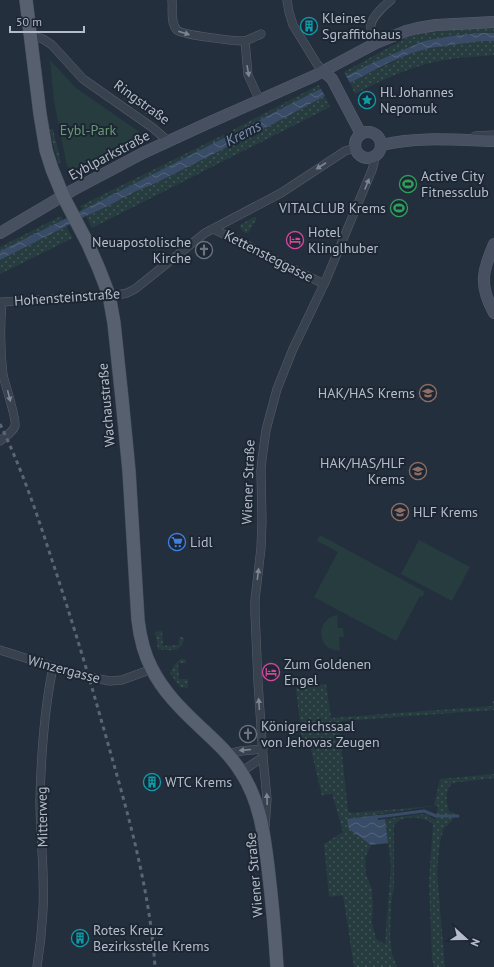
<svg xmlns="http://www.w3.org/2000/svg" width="494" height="967" font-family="'PT Sans',sans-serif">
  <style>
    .grass { fill: url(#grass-dots); fill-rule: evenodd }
    .green { fill: #263c3f }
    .water { fill: url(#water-waves) }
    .pier { fill: #242f3e }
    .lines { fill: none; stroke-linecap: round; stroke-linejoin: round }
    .stream { stroke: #394c67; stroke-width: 3 }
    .street-casing { stroke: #565f6c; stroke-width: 9 }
    .secondary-casing { stroke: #565f6c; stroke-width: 12 }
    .primary-casing { stroke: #414a57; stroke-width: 14 }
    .street { stroke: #38414e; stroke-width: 8 }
    .secondary { stroke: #465061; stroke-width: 11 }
    .primary { stroke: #56606e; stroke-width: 13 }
    .rail { stroke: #5a6575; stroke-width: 3; stroke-dasharray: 4 4; stroke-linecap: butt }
    .oneway { fill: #7c8592 }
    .labels { text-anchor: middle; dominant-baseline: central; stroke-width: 4; stroke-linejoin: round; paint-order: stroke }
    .poi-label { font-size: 14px; fill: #b4bcc9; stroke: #1d2633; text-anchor: start }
    .street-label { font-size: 14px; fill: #b4bcc9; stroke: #1d2633 }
    .park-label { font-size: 14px; fill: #6b9a76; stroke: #1d2633 }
    .water-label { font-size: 15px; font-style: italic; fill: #7c92b1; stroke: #1d2633 }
  </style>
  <defs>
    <pattern id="grass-dots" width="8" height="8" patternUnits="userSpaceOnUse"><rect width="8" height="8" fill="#263c3f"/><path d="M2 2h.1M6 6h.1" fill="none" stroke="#435659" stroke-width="1.8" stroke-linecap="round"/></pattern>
    <pattern id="water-waves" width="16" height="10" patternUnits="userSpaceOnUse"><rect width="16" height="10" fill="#394c67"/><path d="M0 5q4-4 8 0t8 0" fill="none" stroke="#53647b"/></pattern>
  </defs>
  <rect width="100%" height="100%" fill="#242f3e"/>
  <g class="grass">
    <path d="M 481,28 L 494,28 L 494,33 L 479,33 L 377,61 L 346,76 L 344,72 L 408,37 L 419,34 L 437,31 Z"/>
    <path d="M 482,41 L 494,41 L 494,55 C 476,57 457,57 439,61 C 409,67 382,80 355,94 L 350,83 L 369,73 L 412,53 L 430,48 Z"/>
    <path d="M 319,85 L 321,89 L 83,210 L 80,206 L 223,135 Z"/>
    <path d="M 124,95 L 155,115 L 155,118 L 146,114 L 124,99 L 123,97 Z"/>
    <path d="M 325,96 L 330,107 L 92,228 L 86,216 L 108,206 L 132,193 L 156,183 L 269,126 Z"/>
    <path d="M 53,129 L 61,163 L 59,164 L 53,144 L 50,130 Z"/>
    <path d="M 61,216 L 63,220 L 0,251 L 0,247 Z"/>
    <path d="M 254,217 L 256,217 L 256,220 L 248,233 L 245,233 L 241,229 L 240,225 Z"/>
    <path d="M 66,226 L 73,238 L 0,274 L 0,260 Z"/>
    <path d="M 162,631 L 163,646 L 179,645 L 179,637 L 182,637 L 184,639 C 182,652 168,651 158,649 L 155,632 Z"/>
    <path d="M 181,659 L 184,659 L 186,660 L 186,663 L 178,663 L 179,679 L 188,679 L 188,688 L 180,687 L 170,673 C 173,667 175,663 181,659 Z"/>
    <path d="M 326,684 L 331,718 L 493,706 L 492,701 L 494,701 L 494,710 L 342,721 L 339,725 L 348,811 L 351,813 L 434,806 L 440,779 L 494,774 L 494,778 L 452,783 C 445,791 446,802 449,811 L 455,814 L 452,821 L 444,828 L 441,837 L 439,850 L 437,873 L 445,967 L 434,967 L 432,959 L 429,881 L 433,824 C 426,817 406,815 398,821 C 396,822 395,824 394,826 L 394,887 L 391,902 L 390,938 L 392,954 L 397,967 L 354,967 L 343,895 L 329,897 L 324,844 L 343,832 L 332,793 L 322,796 L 309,741 L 302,741 L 296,688 ZM 434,806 L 438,806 L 435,820 L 428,815 L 421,814 L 385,819 L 390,856 L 391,867 L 385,944 L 376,939 L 372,922 L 373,907 L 372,889 L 366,875 L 365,858 L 371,845 L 348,819 Z"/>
  </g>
  <g class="green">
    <path d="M 50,60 L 76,88 L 138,131 L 140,135 L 73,170 L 67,166 L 54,102 Z"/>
    <path d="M 320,535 L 425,592 L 422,597 L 420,596 L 396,641 L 314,597 L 338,552 L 317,541 Z"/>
    <path d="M 419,540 L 470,567 L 452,601 L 401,574 Z"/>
    <path d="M 337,615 L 338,628 L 343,628 L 344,637 L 339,637 L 340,651 C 338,650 336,651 334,650 C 321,647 317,630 326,621 C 329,617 333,616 337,615 Z"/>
  </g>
  <g class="water">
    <path d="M 479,33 L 494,33 L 494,41 L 482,41 L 430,48 L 412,53 L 386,64 L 325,96 L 269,126 L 156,183 L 132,193 L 108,206 L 86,216 L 0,260 L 0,251 L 63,220 L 346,76 L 377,61 L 424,41 L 452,36 Z"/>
    <path d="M 377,815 L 378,820 L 385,819 L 388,843 L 371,845 L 349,829 L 347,819 Z"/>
  </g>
  <path class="pier" d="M 345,74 L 351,85 L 326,98 L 320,87 Z"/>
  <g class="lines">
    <path class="stream" d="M 377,817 L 424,811 L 436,816 L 458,816"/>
    <g class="street-casing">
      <g id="street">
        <path d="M 172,0 C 173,9 170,23 177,30 C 182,35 234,41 244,41 C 249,40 256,36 261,34"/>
        <path d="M 287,0 L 289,12 L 293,25 L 317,64 L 323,71"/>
        <path d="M 30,35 L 43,39 L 52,45 L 83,79 L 153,128 L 168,141"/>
        <path d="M 245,41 L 248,75 L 259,99"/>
        <path d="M 376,43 C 374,38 372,33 371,28 C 369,19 385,5 391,0"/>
        <path d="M 475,136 L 494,135"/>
        <path d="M 213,229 L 249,246 L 258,252 L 324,284"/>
        <path d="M 0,441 C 5,437 13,432 15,426 C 17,420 5,384 3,375 C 0,351 0,326 2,302 L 117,295 L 127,293 L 135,289 L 205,233 L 281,193 L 345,151 L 355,148"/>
        <path d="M 0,650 L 73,673 L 99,679 L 110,681 L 122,680 L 152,669"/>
        <path d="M 228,754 L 241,751 L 263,749"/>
        <path d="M 241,772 L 263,757"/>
        <path d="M 265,827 L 267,799 L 263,757 L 258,682 L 255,613 L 255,600 L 261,548 L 262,521 L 261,470 L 262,459 L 266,430 L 277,389 L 293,349 L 326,280 L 372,170 L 374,163 L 374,157"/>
        <path d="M 37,967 C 40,948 42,929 43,910 C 45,873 40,837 40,800 C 41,756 44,711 53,667"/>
      </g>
    </g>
    <g class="secondary-casing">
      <g id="secondary">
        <path d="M 323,71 L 332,79 L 361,134"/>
        <circle cx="368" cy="145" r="13"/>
        <path d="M 382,145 C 418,136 457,140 494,141"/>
        <path d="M 0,233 L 73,190 L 143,153 L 208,123 L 314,76 L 376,43 L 406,31 L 418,28 L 436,25 L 494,22"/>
        <path d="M 494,244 C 482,272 479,285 494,313"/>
      </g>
    </g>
    <g class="primary-casing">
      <path id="primary" d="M 26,0 L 40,114 L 46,150 L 52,169 L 63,196 L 88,244 L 99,269 L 109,295 L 114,323 L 122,399 L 129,471 L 138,620 C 140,637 144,654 152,669 C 163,691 181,709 198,725 C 214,740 230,754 241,772 C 260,801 264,834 268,867 C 272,900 275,934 277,967"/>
    </g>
    <use href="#street" class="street"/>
    <use href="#secondary" class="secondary"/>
    <use href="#primary" class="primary"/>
    <path class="rail" d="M 0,424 C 20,465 35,508 49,551 C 66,602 82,653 97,705 C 121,791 149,877 155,967"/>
  </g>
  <defs><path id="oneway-solid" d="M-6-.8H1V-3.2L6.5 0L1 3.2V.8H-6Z"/></defs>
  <g class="oneway">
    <use href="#oneway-solid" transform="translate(184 33) rotate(17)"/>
    <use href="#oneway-solid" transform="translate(248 71) rotate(80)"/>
    <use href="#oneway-solid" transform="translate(321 166) rotate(147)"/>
    <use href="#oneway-solid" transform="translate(367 184) rotate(-68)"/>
    <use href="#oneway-solid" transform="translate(9 396) rotate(76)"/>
    <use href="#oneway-solid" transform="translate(258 574) rotate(-83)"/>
    <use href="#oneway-solid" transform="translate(259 704) rotate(-94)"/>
    <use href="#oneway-solid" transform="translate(245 750) rotate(175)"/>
    <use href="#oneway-solid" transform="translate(267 799) rotate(-92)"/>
  </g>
  <defs>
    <g id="building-ring" transform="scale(0.9)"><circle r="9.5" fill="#1d2633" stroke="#0f9aa8" stroke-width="1.5"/><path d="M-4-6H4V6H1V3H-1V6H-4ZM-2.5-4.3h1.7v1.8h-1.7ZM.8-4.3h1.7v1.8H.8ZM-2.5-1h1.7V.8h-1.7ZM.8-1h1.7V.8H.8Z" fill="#0f9aa8"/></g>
    <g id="sight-ring" transform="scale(0.9)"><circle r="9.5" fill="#1d2633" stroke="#0f9aa8" stroke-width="1.5"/><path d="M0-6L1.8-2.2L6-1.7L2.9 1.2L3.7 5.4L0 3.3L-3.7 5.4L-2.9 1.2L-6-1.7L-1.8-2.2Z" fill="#0f9aa8"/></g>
    <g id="stadium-ring" transform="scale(0.9)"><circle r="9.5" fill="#1d2633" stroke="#2e9e5b" stroke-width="1.5"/><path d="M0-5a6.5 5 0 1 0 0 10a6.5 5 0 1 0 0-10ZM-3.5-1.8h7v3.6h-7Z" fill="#2e9e5b"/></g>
    <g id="hotel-ring" transform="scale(0.9)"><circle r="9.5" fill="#1d2633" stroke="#d1479c" stroke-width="1.5"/><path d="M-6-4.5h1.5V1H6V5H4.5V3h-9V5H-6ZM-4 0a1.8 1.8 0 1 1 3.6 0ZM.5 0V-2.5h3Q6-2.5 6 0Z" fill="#d1479c"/></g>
    <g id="church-ring" transform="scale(0.9)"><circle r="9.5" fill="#1d2633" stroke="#6b7280" stroke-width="1.5"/><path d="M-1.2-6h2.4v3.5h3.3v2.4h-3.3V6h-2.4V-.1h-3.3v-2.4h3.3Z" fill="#6b7280"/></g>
    <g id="school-ring" transform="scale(0.9)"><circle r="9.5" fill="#1d2633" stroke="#8d6e63" stroke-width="1.5"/><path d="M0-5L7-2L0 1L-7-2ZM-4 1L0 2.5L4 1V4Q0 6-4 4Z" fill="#8d6e63"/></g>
    <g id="supermarket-ring" transform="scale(0.9)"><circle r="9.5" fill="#1d2633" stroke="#3f7fe0" stroke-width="1.5"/><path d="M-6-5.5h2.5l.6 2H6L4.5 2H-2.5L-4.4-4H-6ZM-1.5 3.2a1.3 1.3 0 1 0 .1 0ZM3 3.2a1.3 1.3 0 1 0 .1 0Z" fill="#3f7fe0"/></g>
  </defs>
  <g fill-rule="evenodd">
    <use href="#building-ring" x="309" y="26"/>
    <use href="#sight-ring" x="367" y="100"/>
    <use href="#stadium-ring" x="408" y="184"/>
    <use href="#stadium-ring" x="399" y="208"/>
    <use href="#hotel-ring" x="295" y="240"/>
    <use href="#church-ring" x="204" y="250"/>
    <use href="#school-ring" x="428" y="393"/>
    <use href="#school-ring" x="418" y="471"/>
    <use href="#school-ring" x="400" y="512"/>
    <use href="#supermarket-ring" x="177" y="542"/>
    <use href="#hotel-ring" x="271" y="672"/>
    <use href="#church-ring" x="248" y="734"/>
    <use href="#building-ring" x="152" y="782"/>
    <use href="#building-ring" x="80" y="938"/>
  </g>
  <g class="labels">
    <g class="poi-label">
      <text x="322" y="18">Kleines<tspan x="322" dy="16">Sgraffitohaus</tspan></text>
      <text x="380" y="92">Hl. Johannes<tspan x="380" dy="16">Nepomuk</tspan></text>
      <text x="421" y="176">Active City<tspan x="421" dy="16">Fitnessclub</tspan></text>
      <text x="386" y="208" text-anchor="end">VITALCLUB Krems</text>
      <text x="308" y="232">Hotel<tspan x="308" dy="16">Klinglhuber</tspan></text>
      <text x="191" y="242" text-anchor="end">Neuapostolische<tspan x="191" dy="16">Kirche</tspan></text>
      <text x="415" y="393" text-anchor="end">HAK/HAS Krems</text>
      <text x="405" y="463" text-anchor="end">HAK/HAS/HLF<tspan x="405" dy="16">Krems</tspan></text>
      <text x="413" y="512">HLF Krems</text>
      <text x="190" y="542">Lidl</text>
      <text x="284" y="664">Zum Goldenen<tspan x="284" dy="16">Engel</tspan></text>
      <text x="261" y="726">Königreichssaal<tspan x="261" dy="16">von Jehovas Zeugen</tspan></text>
      <text x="165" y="782">WTC Krems</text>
      <text x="93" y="930">Rotes Kreuz<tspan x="93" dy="16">Bezirksstelle Krems</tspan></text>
    </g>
    <g class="street-label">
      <text transform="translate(142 102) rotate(36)">Ringstraße</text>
      <text transform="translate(109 155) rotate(-28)">Eyblparkstraße</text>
      <text transform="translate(269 256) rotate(27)">Kettensteggasse</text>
      <text transform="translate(67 297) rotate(-4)">Hohensteinstraße</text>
      <text transform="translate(106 405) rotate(-95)">Wachaustraße</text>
      <text transform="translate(248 482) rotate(-88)">Wiener Straße</text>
      <text transform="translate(64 669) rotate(15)">Winzergasse</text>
      <text transform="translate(42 817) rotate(-91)">Mitterweg</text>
      <text transform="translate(254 875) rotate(-95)">Wiener Straße</text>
    </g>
    <g class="park-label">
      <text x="88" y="130">Eybl-Park</text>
    </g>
    <g class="water-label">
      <text transform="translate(243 133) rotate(-27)">Krems</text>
    </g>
  </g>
  <g transform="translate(466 939) rotate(111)" stroke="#1d2633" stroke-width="3" paint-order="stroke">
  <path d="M0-3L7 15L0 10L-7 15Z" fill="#b4bcc9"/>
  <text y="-6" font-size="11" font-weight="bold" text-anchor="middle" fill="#b4bcc9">N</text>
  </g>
  <path d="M10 26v6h74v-6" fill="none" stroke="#b4bcc9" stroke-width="2"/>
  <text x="16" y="26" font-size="12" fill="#b4bcc9" stroke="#1d2633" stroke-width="3" paint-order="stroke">50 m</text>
</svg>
